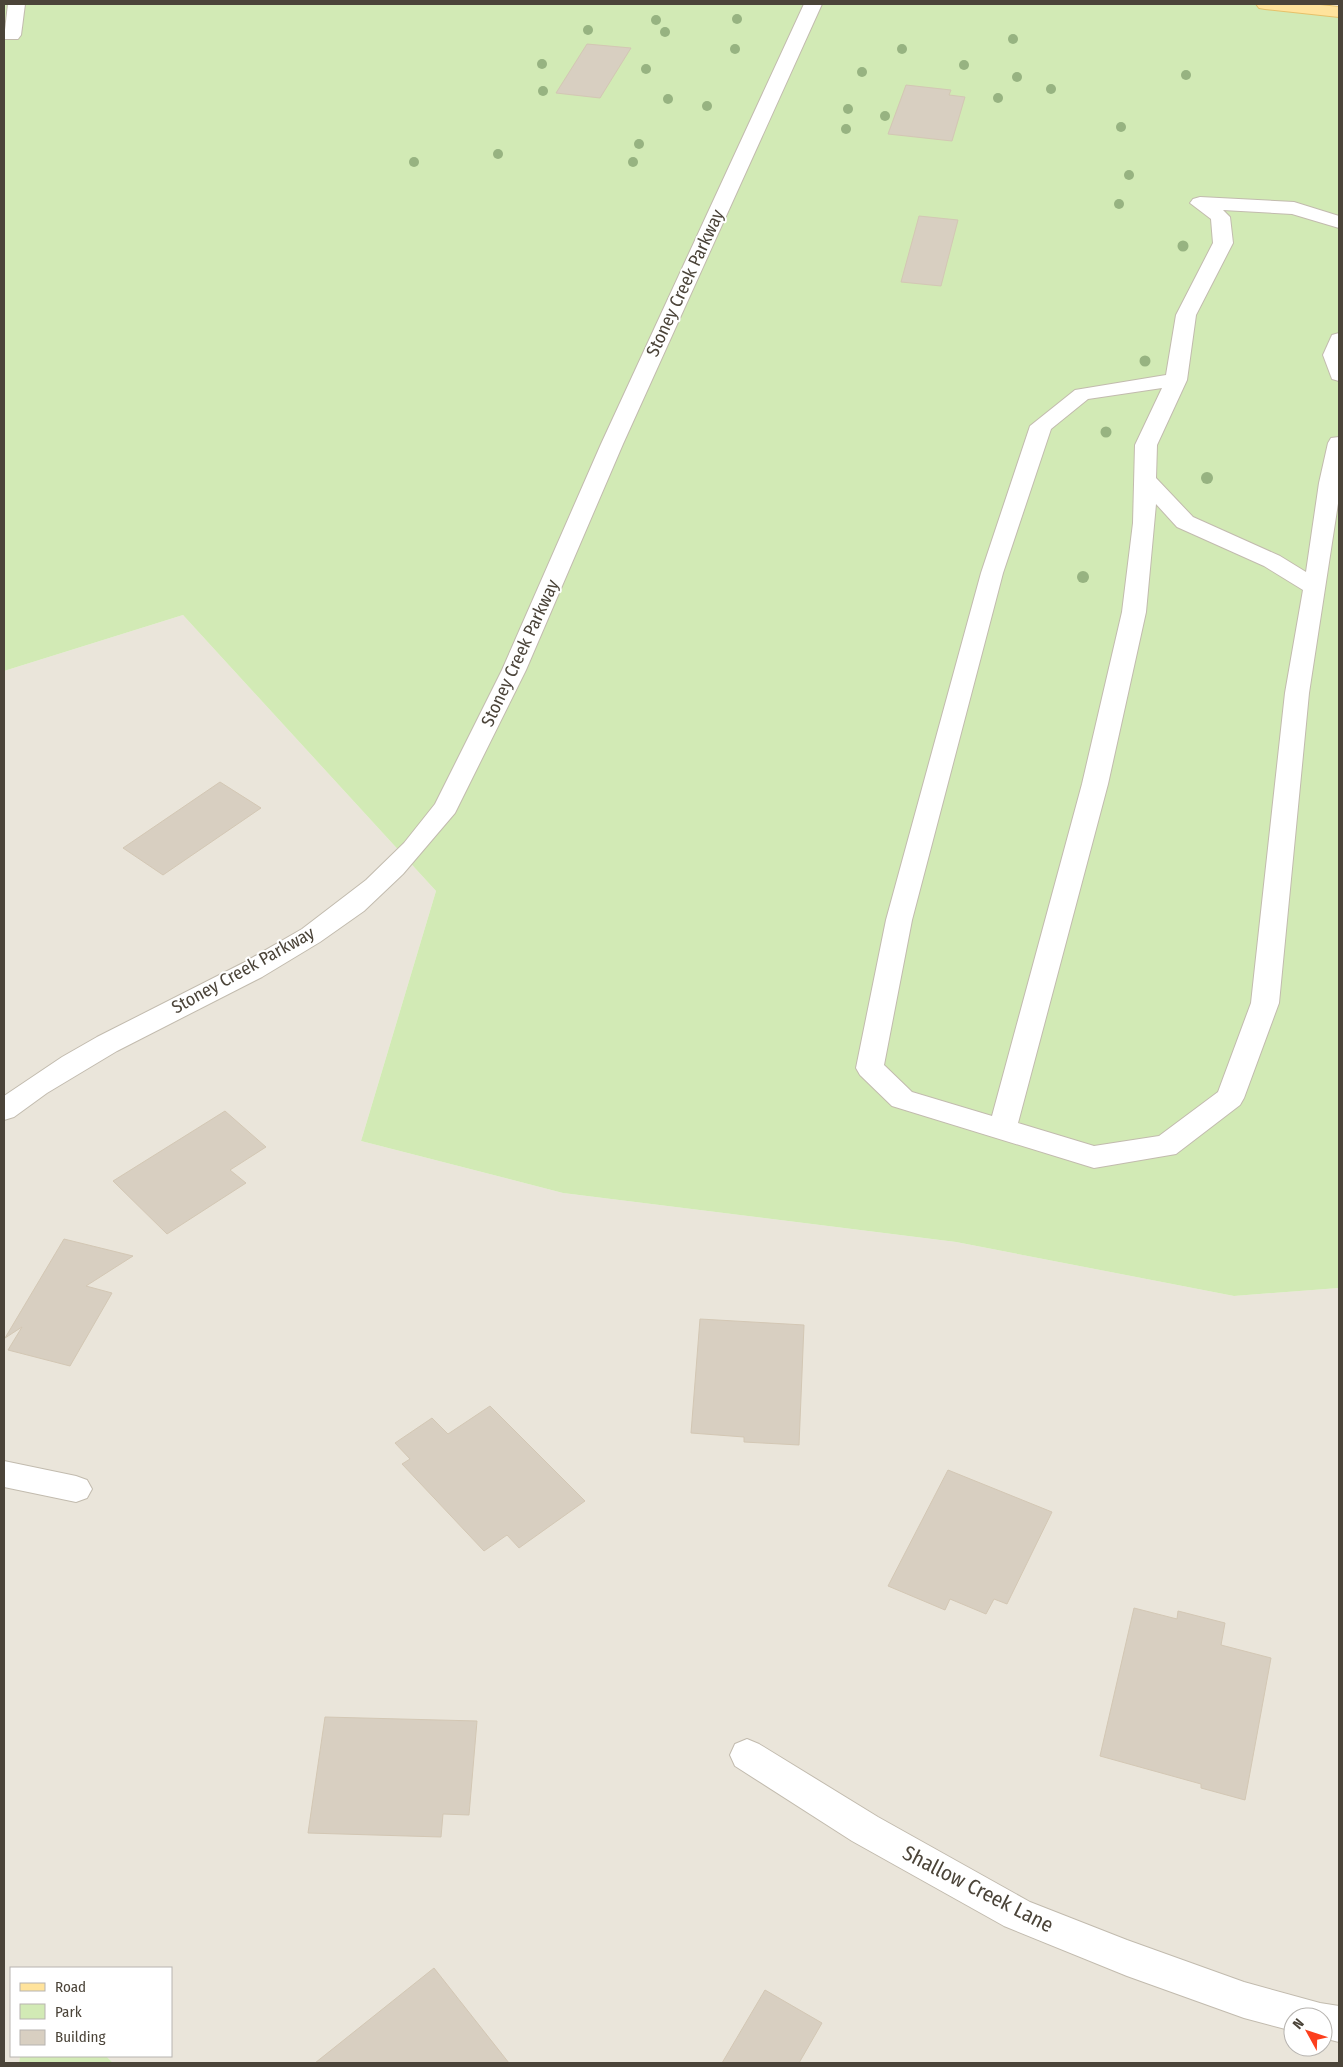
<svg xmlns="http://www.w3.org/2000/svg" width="1343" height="2067" font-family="'Fira Sans Condensed',sans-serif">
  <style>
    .residential { fill: #eae5da; fill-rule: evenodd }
    .green { fill: #d2eab5 }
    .building { fill: #d8cfc1; stroke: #d3c7b4 }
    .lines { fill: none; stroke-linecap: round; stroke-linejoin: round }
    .minor-casing { stroke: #c2bbae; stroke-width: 2 }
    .major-casing { stroke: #e6c16a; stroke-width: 2 }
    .minor { fill: #fff; fill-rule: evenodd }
    .major { fill: #ffe39c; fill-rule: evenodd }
    .tree { fill: #97b381 }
    .labels { text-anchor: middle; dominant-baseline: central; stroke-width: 4; stroke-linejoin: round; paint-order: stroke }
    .street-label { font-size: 18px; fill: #4b4439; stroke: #fff }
    .near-street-label { font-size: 21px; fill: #4b4439; stroke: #fff }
  </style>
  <rect width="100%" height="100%" fill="#f6f3ec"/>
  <path class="residential" d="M 183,615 L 436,891 L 361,1141 L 563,1193 L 956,1242 L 1234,1296 L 1339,1288 L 1339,2063 L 113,2063 L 106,2056 L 171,2056 L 171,1968 L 11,1968 L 11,2056 L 20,2056 L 19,2063 L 4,2063 L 4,671 ZM 1293,2017 L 1323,2017 L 1323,2047 L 1293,2047 Z"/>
  <g class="green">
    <path d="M 4,4 L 1268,4 L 1339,11 L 1339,1288 L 1234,1296 L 956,1242 L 563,1193 L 361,1141 L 436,891 L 183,615 L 4,671 Z"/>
    <path d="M 20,2056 L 106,2056 L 113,2063 L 19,2063 Z"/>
  </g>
  <g class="building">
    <path d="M 587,44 L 631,48 L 600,98 L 556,93 Z"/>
    <path d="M 906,85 L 951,90 L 949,95 L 965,97 L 952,141 L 888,134 Z"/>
    <path d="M 919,216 L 958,220 L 941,286 L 901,282 Z"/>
    <path d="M 220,782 L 261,808 L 163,875 L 123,848 Z"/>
    <path d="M 225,1111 L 266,1147 L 230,1170 L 246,1183 L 167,1234 L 113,1181 Z"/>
    <path d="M 64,1239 L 133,1256 L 86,1286 L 112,1293 L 70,1366 L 8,1350 L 22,1327 L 5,1338 Z"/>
    <path d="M 700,1319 L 804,1325 L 799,1445 L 744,1442 L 744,1437 L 691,1433 Z"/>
    <path d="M 490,1406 L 585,1501 L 519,1548 L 507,1535 L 484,1551 L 402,1464 L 410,1459 L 395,1443 L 432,1418 L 448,1434 Z"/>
    <path d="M 948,1470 L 1052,1512 L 1007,1604 L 994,1599 L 986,1614 L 950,1599 L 945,1610 L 888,1586 Z"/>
    <path d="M 1134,1608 L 1177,1619 L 1178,1611 L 1225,1623 L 1221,1645 L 1271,1658 L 1245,1800 L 1201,1788 L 1201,1784 L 1100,1756 Z"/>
    <path d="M 325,1717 L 477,1721 L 469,1815 L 443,1814 L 441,1837 L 308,1833 Z"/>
    <path d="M 434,1968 L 509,2063 L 315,2063 Z"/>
    <path d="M 765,1990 L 822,2023 L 799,2063 L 722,2063 Z"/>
  </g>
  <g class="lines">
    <g class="minor-casing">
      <g id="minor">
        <path d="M 8,4 L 25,4 L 21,35 L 18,39 L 4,39 Z"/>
        <path d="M 804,4 L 822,4 L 623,444 L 526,670 L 455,813 L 403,874 L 364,911 L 320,942 L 262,977 L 117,1051 L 47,1093 L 14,1117 L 4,1120 L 4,1096 L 62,1057 L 97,1037 L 243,963 L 302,929 L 366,880 L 404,843 L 435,804 L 502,670 L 601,444 Z"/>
        <path d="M 1200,197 L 1294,202 L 1339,216 L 1339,228 L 1292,214 L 1223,210 L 1230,217 L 1233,243 L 1196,315 L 1187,380 L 1157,445 L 1156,478 L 1193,517 L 1280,556 L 1306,572 L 1319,483 L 1328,443 L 1331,438 L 1339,437 L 1339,497 L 1309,693 L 1279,1003 L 1244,1098 L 1240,1105 L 1176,1154 L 1094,1168 L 892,1106 L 860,1075 L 856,1068 L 886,920 L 981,573 L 1030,426 L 1075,390 L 1166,375 L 1176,315 L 1213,243 L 1211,219 L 1190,203 L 1193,199 ZM 1162,388 L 1135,445 L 1133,523 L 1122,612 L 1082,784 L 992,1116 L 912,1092 L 884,1065 L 912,920 L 1003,573 L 1051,429 L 1088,399 ZM 1156,504 L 1177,527 L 1264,566 L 1303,590 L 1285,693 L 1251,1003 L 1218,1092 L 1159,1136 L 1094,1146 L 1018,1123 L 1108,784 L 1146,612 Z"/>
        <path d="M 1339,333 L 1339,381 L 1332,379 L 1323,355 L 1332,335 Z"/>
        <path d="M 4,1461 L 76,1476 L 87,1480 L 92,1489 L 87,1498 L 76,1502 L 4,1487 Z"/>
        <path d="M 747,1739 L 759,1744 L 878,1817 L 1030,1902 L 1127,1940 L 1244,1982 L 1320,2003 L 1339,2006 L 1339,2042 L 1323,2038 L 1323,2017 L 1293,2017 L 1293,2031 L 1244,2018 L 1127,1976 L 1004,1926 L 852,1841 L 735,1766 L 730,1755 L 735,1744 Z"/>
      </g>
    </g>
    <g class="major-casing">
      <path id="major" d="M 1256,4 L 1311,4 L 1339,7 L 1339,17 L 1265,9 L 1259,8 Z"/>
    </g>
    <use href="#minor" class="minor"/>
    <use href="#major" class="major"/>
  </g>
  <g class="tree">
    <circle cx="737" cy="19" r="5"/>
    <circle cx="656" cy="20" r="5"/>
    <circle cx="588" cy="30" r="5"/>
    <circle cx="665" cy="32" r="5"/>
    <circle cx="1013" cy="39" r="5"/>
    <circle cx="735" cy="49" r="5"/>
    <circle cx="902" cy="49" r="5"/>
    <circle cx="542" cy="64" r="5"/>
    <circle cx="964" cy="65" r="5"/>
    <circle cx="646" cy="69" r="5"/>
    <circle cx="862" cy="72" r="5"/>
    <circle cx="1186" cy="75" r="5"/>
    <circle cx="1017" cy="77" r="5"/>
    <circle cx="1051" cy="89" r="5"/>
    <circle cx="543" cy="91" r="5"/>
    <circle cx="998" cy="98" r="5"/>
    <circle cx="668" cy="99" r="5"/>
    <circle cx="707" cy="106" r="5"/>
    <circle cx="848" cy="109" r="5"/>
    <circle cx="885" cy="116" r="5"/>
    <circle cx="1121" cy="127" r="5"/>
    <circle cx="846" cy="129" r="5"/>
    <circle cx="639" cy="144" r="5"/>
    <circle cx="498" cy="154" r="5"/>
    <circle cx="414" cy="162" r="5"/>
    <circle cx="633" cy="162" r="5"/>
    <circle cx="1129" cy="175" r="5"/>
    <circle cx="1119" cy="204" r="5"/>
    <circle cx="1183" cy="246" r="5.5"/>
    <circle cx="1145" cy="361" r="5.5"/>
    <circle cx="1106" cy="432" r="5.5"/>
    <circle cx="1207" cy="478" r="6"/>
    <circle cx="1083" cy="577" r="6"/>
  </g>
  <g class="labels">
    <g class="street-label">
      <text transform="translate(685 283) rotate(-65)">Stoney Creek Parkway</text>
      <text transform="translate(520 653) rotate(-65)">Stoney Creek Parkway</text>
      <text transform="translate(243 970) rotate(-29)">Stoney Creek Parkway</text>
    </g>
    <g class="near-street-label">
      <text transform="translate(978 1889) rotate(27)">Shallow Creek Lane</text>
    </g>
  </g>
  <rect width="1343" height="2067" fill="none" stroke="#4b4439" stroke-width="10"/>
  <rect x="10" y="1967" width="162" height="90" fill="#ffffff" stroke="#b7b4b0"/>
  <rect x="20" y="1983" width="25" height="8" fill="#ffe39c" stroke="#b7b4b0"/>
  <text x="55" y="1992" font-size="15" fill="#4b4439">Road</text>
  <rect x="20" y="2004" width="25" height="15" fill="#d2eab5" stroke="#b7b4b0"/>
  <text x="55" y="2017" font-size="15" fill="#4b4439">Park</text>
  <rect x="20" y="2030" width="25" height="15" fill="#d8cfc1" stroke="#b7b4b0"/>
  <text x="55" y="2042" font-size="15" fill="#4b4439">Building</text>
  <g transform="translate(1308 2032) rotate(310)"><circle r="24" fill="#ffffff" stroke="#b7b4b0"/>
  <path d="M0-4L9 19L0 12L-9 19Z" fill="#fc3f1d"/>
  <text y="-8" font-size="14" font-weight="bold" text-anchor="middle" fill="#4b4439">N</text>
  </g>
</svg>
